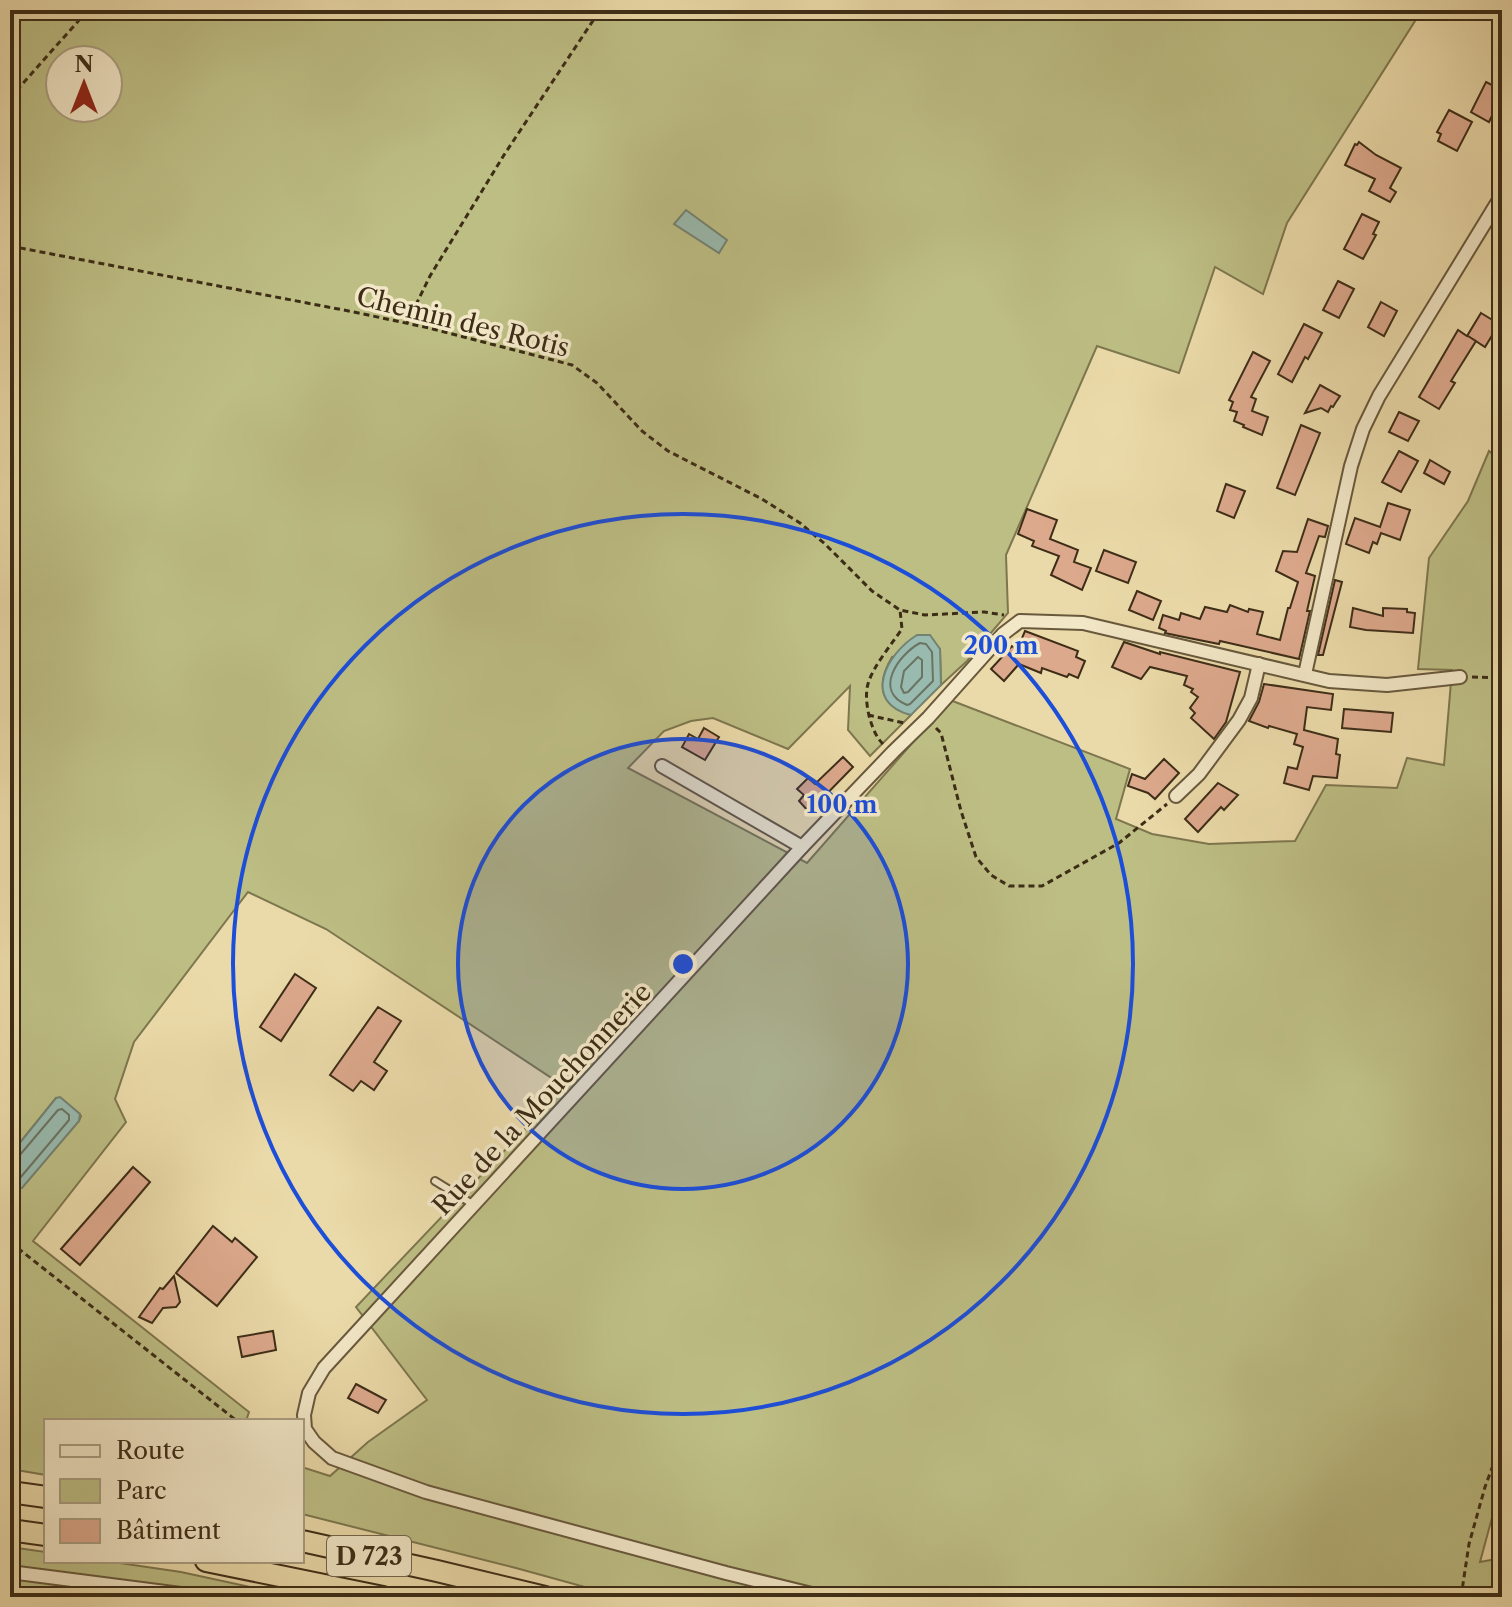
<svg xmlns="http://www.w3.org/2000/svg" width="1512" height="1607" font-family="'Libre Caslon Text',serif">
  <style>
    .green { fill: #bdbe84; stroke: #7d764e; stroke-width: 2; fill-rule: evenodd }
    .water { fill: #99baae; stroke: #748272; stroke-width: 2 }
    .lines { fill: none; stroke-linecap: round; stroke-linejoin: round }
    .shore { stroke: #6b7462; stroke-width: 2 }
    .building { fill: #dda98d; stroke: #3d2d17; stroke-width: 2 }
    .service-casing { stroke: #68583c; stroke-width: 10 }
    .minor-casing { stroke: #68583c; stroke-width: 16 }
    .trunk-casing { stroke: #3d2d17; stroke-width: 24 }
    .path { stroke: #3d2d17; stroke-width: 3; stroke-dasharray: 6 4; stroke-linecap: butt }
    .service { stroke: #f2e7c7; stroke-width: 6 }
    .minor { stroke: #f2e7c7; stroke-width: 12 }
    .trunk { stroke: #ebdaa9; stroke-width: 20 }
    .ring { fill: none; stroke: #1d4ed8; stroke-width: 4 }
    .labels { text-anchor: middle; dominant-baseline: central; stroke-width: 7; stroke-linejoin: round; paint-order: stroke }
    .shield { fill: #f2e7c7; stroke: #73654c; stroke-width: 2 }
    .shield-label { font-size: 24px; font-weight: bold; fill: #3d2d17 }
    .street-label { font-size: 26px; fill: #3d2d17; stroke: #f2e7c7 }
    .centre { fill: #1d4ed8; stroke: #f2e7c7; stroke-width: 4 }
    .ring-label { font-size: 24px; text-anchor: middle; font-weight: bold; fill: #1d4ed8; stroke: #f2e7c7; stroke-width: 7; stroke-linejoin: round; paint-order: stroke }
  </style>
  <rect width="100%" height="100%" fill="#ebdaa9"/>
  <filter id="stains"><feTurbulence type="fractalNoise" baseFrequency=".0025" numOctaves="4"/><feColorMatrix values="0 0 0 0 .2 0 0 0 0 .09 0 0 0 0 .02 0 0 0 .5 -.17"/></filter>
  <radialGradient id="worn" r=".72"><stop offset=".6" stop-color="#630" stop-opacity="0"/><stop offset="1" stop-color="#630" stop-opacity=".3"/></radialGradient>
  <g class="green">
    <path d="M 10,10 L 1422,10 L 1287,223 L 1263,294 L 1215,267 L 1179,373 L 1097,346 L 1006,555 L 1008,613 L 967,661 L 941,685 L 940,649 L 892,657 C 876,684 879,706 911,715 L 870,756 L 848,730 L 850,686 L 788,749 L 713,718 L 691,721 L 664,731 L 628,768 L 807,863 L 950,700 L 1130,769 L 1116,819 L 1152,834 L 1209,844 L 1295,841 L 1326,785 L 1397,788 L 1407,758 L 1444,765 L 1452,670 L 1418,669 L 1429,558 L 1468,501 L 1489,451 L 1502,462 L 1502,1481 L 1480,1562 L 1502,1558 L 1502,1597 L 621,1597 L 516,1568 L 302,1514 L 302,1467 L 330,1476 L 368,1442 L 427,1400 L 356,1307 L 565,1087 L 326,929 L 248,892 L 134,1042 L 115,1099 L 126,1122 L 33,1241 L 249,1412 L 246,1421 L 46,1421 L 46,1475 L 10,1469 L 10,1184 L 15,1188 L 79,1121 L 81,1116 L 56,1098 L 10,1155 ZM 60,60 L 108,60 L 108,108 L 60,108 Z"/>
    <path d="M 10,1547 L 46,1552 L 46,1561 L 106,1561 L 181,1572 L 296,1597 L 10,1597 Z"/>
  </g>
  <g class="water">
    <path d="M 686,210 L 727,240 L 719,253 L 674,224 Z"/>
    <path d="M 917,635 L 930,635 L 940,649 L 941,685 L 911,715 C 861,702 886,654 917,635 Z"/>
    <path d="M 60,1097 L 80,1114 L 79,1121 L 22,1188 L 15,1188 L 10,1184 L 10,1155 L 56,1098 Z"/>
  </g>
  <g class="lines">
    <g class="shore">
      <path d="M 920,643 L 926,644 L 932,652 L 933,681 L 910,704 L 907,705 C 873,691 898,655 920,643 Z"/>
      <path d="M 918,657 L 922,660 L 922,677 L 908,692 L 904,693 L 901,687 L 904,671 Z"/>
      <path d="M 10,1159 L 19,1156 L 58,1110 L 62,1109 L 69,1115 L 69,1120 L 20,1178 L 10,1179"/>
    </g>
  </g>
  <g class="building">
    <path d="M 1486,82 L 1502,90 L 1502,95 L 1489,122 L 1471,112 Z"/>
    <path d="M 1449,110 L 1472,122 L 1457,151 L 1438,141 L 1441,134 L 1437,132 Z"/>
    <path d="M 1359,142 L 1376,155 L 1401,168 L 1390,188 L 1396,192 L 1390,202 L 1369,191 L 1375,179 L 1345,165 L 1355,144 L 1357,145 Z"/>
    <path d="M 1362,214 L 1379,222 L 1373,234 L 1376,235 L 1363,259 L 1344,249 Z"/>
    <path d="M 1338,281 L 1354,289 L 1339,318 L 1323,310 Z"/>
    <path d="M 1381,302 L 1397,311 L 1384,336 L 1368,327 Z"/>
    <path d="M 1481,313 L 1499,324 L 1485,347 L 1468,336 L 1476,341 L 1451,381 L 1455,383 L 1439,409 L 1419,397 L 1458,330 L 1467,336 Z"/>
    <path d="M 1304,324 L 1322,333 L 1308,359 L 1305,357 L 1292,382 L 1278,374 Z"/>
    <path d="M 1253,352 L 1270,361 L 1251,397 L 1256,399 L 1252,411 L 1268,417 L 1262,435 L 1243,427 L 1244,425 L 1234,421 L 1237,412 L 1230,410 L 1233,402 L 1229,400 Z"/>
    <path d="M 1320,385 L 1340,396 L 1336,402 L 1333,407 L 1331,406 L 1328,412 L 1321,408 L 1305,413 Z"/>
    <path d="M 1399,412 L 1419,421 L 1408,441 L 1389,432 Z"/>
    <path d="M 1301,425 L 1320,433 L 1295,495 L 1277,488 Z"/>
    <path d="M 1399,451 L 1418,461 L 1401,492 L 1382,482 Z"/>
    <path d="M 1430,460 L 1450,472 L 1444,484 L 1424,473 Z"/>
    <path d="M 1226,484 L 1245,491 L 1234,518 L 1217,511 Z"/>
    <path d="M 1388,503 L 1410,510 L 1400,540 L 1381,533 L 1377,544 L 1373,542 L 1369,553 L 1346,544 L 1355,518 L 1380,527 Z"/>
    <path d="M 1027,509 L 1057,520 L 1050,539 L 1078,550 L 1074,562 L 1091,568 L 1082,590 L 1051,575 L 1059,556 L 1032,546 L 1034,541 L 1018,534 Z"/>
    <path d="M 1308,519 L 1328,526 L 1325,537 L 1319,536 L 1306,573 L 1315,576 L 1307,611 L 1310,611 L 1299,659 L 1220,641 L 1219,644 L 1179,636 L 1165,633 L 1166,631 L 1159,628 L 1163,615 L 1179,620 L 1181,613 L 1200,619 L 1205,607 L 1227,612 L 1230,605 L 1248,612 L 1249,609 L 1263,612 L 1257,634 L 1280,640 L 1288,608 L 1290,608 L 1298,582 L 1276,571 L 1283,551 L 1297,552 Z"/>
    <path d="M 1104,550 L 1136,562 L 1128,583 L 1096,571 Z"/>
    <path d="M 1335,580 L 1342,582 L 1323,655 L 1318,655 Z"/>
    <path d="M 1137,591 L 1161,601 L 1153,620 L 1129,610 Z"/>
    <path d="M 1353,608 L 1383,616 L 1383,608 L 1407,609 L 1407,612 L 1415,613 L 1413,633 L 1366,630 L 1350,627 Z"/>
    <path d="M 1025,631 L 1078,651 L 1076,657 L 1085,661 L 1078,678 L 1069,674 L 1067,677 L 1042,668 L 1041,673 L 1019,664 L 1004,681 L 991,669 L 1012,646 L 1017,650 Z"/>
    <path d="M 1124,642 L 1160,654 L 1160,652 L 1240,672 L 1226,722 L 1214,739 L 1191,718 L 1195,713 L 1190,708 L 1198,697 L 1191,692 L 1193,689 L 1184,685 L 1187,676 L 1150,667 L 1141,679 L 1112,667 Z"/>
    <path d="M 1264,684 L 1333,694 L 1331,710 L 1307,707 L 1304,730 L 1338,739 L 1336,754 L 1340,755 L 1337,778 L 1313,776 L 1309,790 L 1284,783 L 1288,767 L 1297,769 L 1303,747 L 1294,744 L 1297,734 L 1269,726 L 1268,728 L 1249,721 L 1259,702 Z"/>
    <path d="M 1344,709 L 1393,713 L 1391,732 L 1342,728 Z"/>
    <path d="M 704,728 L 719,737 L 705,760 L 682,747 L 689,734 L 698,739 Z"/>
    <path d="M 843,757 L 853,767 L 809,812 L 799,801 L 804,795 L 797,789 L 808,778 L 815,784 Z"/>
    <path d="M 1164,759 L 1179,773 L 1155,799 L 1148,793 L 1128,786 L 1132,774 L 1145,779 Z"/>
    <path d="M 1218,783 L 1238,795 L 1224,810 L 1221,807 L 1198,832 L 1185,819 Z"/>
    <path d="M 295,974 L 316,988 L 281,1041 L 260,1027 Z"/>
    <path d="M 378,1007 L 401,1021 L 374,1062 L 387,1071 L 374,1090 L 361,1081 L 353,1091 L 330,1075 Z"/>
    <path d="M 133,1167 L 150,1182 L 80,1265 L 61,1249 Z"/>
    <path d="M 213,1226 L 232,1242 L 235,1238 L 257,1257 L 217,1306 L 176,1273 Z"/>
    <path d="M 174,1276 L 180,1302 L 176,1307 L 163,1308 L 152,1323 L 139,1317 L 160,1288 L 163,1289 Z"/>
    <path d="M 273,1331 L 276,1350 L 242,1357 L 238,1337 Z"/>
    <path d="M 356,1384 L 386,1400 L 378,1413 L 348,1398 Z"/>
  </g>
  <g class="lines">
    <g class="service-casing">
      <path id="service" d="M 435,1181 L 474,1205"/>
    </g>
    <g class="minor-casing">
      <g id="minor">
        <path d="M 1305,674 L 1351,466 L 1363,429 L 1379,396 L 1502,195"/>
        <path d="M 662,766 L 802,847"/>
        <path d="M 1176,796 L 1199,774 L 1239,720 L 1251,698 L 1259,664"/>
        <path d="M 10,1572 L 204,1597"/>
        <path d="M 824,1597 L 726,1573 L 426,1492 L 332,1458 L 314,1442 L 305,1429 L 304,1415 L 309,1393 L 324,1368 L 802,847 L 893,752 L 928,718 L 1003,634 L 1020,621 L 1083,623 L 1329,681 L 1387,685 L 1460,677"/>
        <path d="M 1480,1597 L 1502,1592"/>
      </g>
    </g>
    <g class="trunk-casing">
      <g id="trunk">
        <path d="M 10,1492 L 46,1497"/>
        <path d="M 10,1530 L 46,1535"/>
        <path d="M 302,1541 L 437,1571 L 545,1597"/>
        <path d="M 206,1561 L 383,1597"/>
      </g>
    </g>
    <g class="path">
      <path d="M 10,98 L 88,10"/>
      <path d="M 10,246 L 354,312 L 429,328 L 572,365 L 597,383 L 642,431 L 668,451 L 762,499 L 800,523 L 825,544 L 872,591 L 900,610 L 925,615 L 984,612 L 1004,615"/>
      <path d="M 407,323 L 430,276 L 504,155 L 600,10"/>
      <path d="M 1472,677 L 1502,678"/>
      <path d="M 868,715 L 904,723"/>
      <path d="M 936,728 L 941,733 L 961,811 L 976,857 L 991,875 L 1009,886 L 1042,886 L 1119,843 L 1167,804"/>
      <path d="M 883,744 C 871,733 863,700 868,684 C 872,668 893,642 902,629 L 900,610"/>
      <path d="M 10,1242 L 237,1421"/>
      <path d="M 1461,1597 L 1469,1544 L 1485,1487 L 1502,1441"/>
    </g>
    <use href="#service" class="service"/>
    <use href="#minor" class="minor"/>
    <use href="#trunk" class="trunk"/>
  </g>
  <circle cx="683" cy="964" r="225" fill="#1d4ed8" fill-opacity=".12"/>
  <g class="ring">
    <circle cx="683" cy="964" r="225"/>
    <circle cx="683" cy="964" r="450"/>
  </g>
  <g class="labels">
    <rect class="shield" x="327" y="1536" width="84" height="40" rx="6"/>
    <g class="shield-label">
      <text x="369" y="1556">D 723</text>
    </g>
    <g class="street-label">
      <text transform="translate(463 322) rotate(14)">Chemin des Rotis</text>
      <text transform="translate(542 1099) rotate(-47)">Rue de la Mouchonnerie</text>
    </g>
  </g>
  <circle cx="683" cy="964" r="12" class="centre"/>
  <g class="ring-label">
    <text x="1001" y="654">200 m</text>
    <text x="842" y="813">100 m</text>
  </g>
  <rect width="1512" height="1607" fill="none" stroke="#ebdaa9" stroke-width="40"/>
  <rect x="12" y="12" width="1488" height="1583" fill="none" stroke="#3d2d17" stroke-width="4"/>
  <rect x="20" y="20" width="1472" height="1567" fill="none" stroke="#3d2d17" stroke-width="2"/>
  <rect x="44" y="1419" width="260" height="144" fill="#f2e7c7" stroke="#aa9d81" stroke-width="2"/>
  <rect x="60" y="1445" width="40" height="12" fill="#f2e7c7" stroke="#aa9d81" stroke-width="2"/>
  <text x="116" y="1459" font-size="24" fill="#3d2d17">Route</text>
  <rect x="60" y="1479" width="40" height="24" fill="#bdbe84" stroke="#aa9d81" stroke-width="2"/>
  <text x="116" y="1499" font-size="24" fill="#3d2d17">Parc</text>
  <rect x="60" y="1519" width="40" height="24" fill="#dda98d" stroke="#aa9d81" stroke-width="2"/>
  <text x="116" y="1539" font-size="24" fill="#3d2d17">Bâtiment</text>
  <g transform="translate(84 84)"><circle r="38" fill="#f2e7c7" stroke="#aa9d81" stroke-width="2"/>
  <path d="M0-6L14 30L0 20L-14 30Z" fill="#8f2418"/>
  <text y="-12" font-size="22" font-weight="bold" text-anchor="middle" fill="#3d2d17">N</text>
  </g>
  <rect width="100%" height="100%" filter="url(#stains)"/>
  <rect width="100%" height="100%" fill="url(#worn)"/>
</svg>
